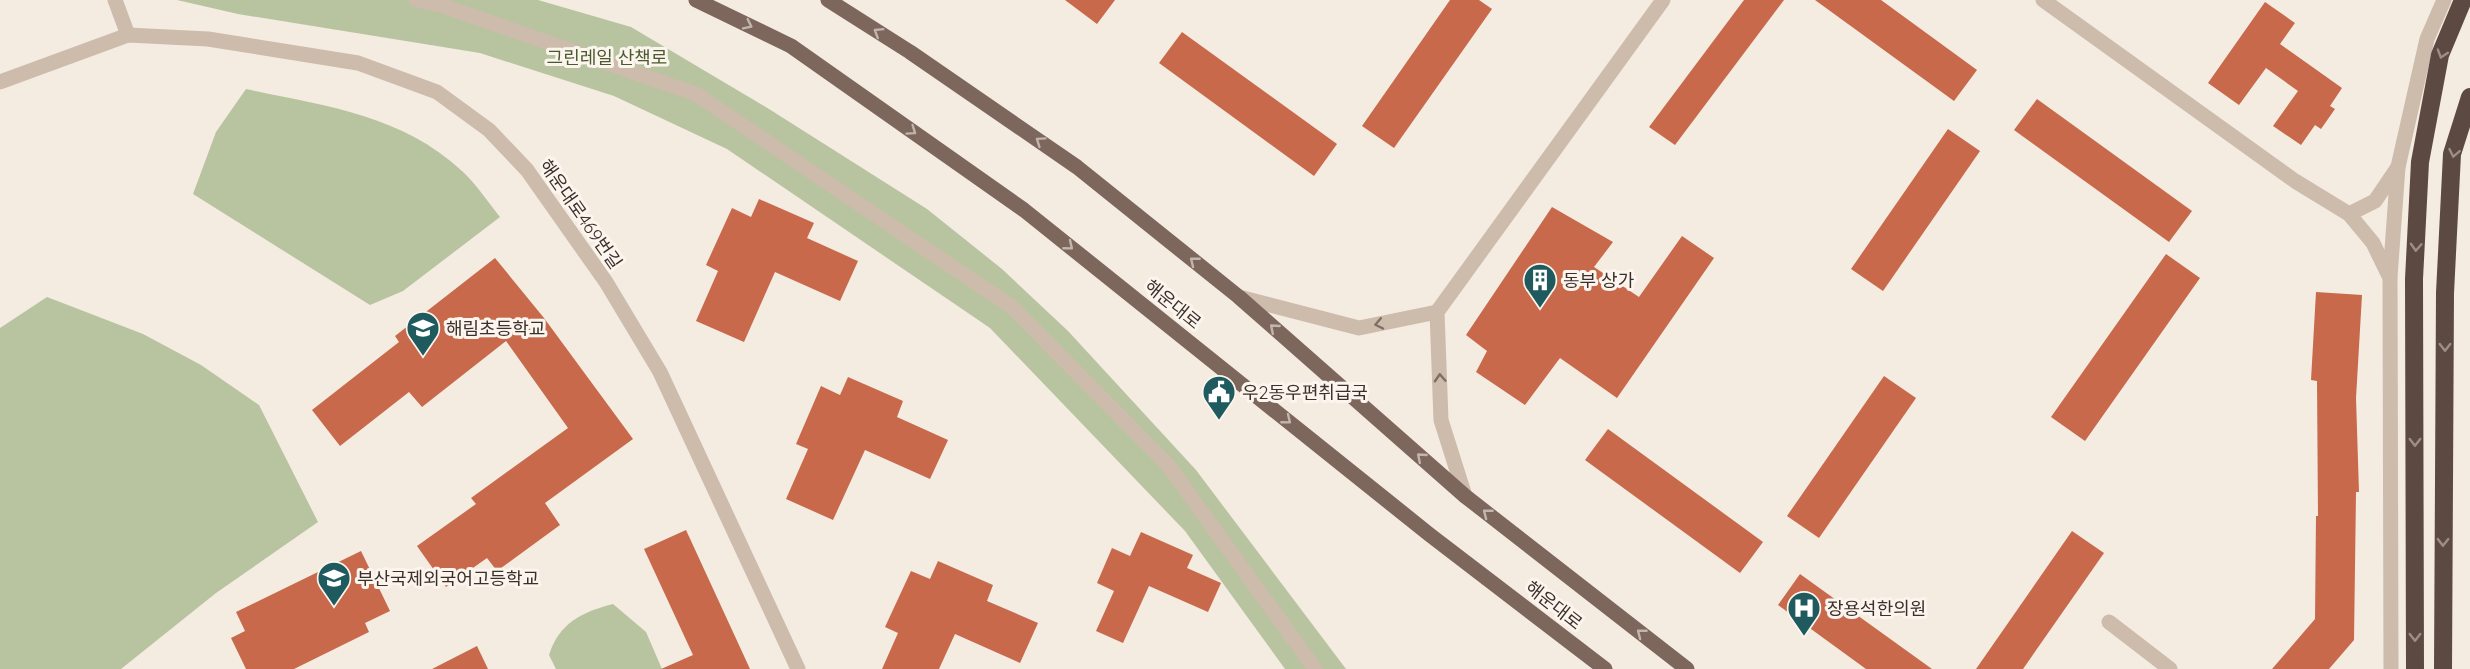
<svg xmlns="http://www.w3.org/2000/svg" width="2470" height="669" font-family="Quicksand,'Noto Sans KR',sans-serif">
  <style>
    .green { fill: #b8c4a0 }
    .building { fill: #c8694b }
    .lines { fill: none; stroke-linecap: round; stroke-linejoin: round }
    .minor { stroke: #cdbbac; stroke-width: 15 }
    .major { stroke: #7d675c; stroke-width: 15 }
    .highway { stroke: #5c4a42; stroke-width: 18 }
    .oneway { stroke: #c2b5ac }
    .oneway2 { stroke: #9c8e87 }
    .oneway3 { stroke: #7d6f65 }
    .labels { text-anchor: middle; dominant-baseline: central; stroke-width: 6; stroke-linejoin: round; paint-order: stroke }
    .park-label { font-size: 18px; fill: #4a5a2e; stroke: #fbf5ee }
    .street-label { font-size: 18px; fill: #3b302b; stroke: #fbf5ee }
    .poi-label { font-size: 18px; fill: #3b302b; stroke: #fbf5ee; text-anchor: start }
  </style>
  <rect width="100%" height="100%" fill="#f4ebe1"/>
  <g class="green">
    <path d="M 177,0 L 538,0 L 631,27 L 769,109 L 927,209 L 1002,269 L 1068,331 L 1196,470 L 1346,669 L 1285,669 L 1185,531 L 990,328 L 727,149 L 614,96 L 480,53 L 238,14 Z"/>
    <path d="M 246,89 C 324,106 401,114 462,171 C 476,184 488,202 500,217 L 403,291 L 370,305 L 193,194 L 216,132 Z"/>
    <path d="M 47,297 L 143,334 L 201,365 L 259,405 L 318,522 L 216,593 L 121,669 L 0,669 L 0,328 Z"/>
    <path d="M 613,604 L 646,632 L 662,669 L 556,669 L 549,655 C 559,623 582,612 613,604 Z"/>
  </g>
  <g class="building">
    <path d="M 1065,0 L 1115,0 L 1097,24 Z"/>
    <path d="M 1450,0 L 1479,0 L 1492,9 L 1394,148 L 1362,126 Z"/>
    <path d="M 1744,0 L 1784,0 L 1675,145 L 1649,127 Z"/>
    <path d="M 1815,0 L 1881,0 L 1977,70 L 1954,101 Z"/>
    <path d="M 2265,2 L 2295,23 L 2280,44 L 2342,88 L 2330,106 L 2335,109 L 2321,129 L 2315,125 L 2301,145 L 2273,126 L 2298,91 L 2266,68 L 2239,105 L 2208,83 Z"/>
    <path d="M 1182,32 L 1337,144 L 1314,176 L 1159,63 Z"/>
    <path d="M 2037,99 L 2192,211 L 2169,242 L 2014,130 Z"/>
    <path d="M 1948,129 L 1980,151 L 1883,291 L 1851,269 Z"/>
    <path d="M 759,199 L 814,223 L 807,238 L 858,261 L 840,301 L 775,272 L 744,342 L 696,321 L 718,271 L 706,265 L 732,208 L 751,217 Z"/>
    <path d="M 1552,207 L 1613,242 L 1594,267 L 1639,297 L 1682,236 L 1714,258 L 1617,398 L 1560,358 L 1525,405 L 1476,372 L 1487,351 L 1466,335 Z"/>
    <path d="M 2166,254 L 2200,278 L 2085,441 L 2051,417 Z"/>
    <path d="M 495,258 L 544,318 L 633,439 L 545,503 L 560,525 L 497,571 L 487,558 L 446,587 L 417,546 L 476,504 L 471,498 L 568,428 L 506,341 L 422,407 L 409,392 L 340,446 L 312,410 L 399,342 L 395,336 Z"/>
    <path d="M 2316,292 L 2362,295 L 2356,398 L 2359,492 L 2356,492 L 2354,640 L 2329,669 L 2272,669 L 2315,619 L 2316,516 L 2318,516 L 2317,381 L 2311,380 Z"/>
    <path d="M 1884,376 L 1916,398 L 1819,538 L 1787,516 Z"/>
    <path d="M 848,377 L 903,401 L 897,417 L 948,440 L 930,479 L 865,450 L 833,520 L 786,499 L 808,449 L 796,444 L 821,386 L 840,395 Z"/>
    <path d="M 1608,429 L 1763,542 L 1740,573 L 1585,460 Z"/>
    <path d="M 686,530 L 750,669 L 661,669 L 693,655 L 644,549 Z"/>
    <path d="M 2072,531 L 2104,553 L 2023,669 L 1976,669 Z"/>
    <path d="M 1141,532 L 1193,555 L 1187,568 L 1221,583 L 1208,612 L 1149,586 L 1123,643 L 1096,631 L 1114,591 L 1097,583 L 1112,548 L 1130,556 Z"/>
    <path d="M 361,551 L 390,611 L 365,623 L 369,632 L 294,669 L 246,669 L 231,638 L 245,631 L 236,612 Z"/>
    <path d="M 938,561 L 993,585 L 987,601 L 1038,623 L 1020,663 L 955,634 L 939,669 L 882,669 L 898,633 L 885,627 L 911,571 L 930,579 Z"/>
    <path d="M 1800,574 L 1932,669 L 1866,669 L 1778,605 Z"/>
    <path d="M 477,646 L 488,669 L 432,669 Z"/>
  </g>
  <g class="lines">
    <g class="minor">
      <path d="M 115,0 L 128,35"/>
      <path d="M 416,0 L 443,6 L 696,94 L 1012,307 L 1168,465 L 1315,669"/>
      <path d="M 2043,0 L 2295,181 L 2349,214 L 2373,243 L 2390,278 L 2391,669"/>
      <path d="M 0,82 L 128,35 L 208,39 L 358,63 L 437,92 L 489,130 L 527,170 L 606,282 L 660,372 L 798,669"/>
      <path d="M 2349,214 L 2375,201 L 2398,167 L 2427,39 L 2444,0"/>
      <path d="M 2390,277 L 2398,167"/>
      <path d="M 1239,297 L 1359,328 L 1437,312"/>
      <path d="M 1465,496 L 1441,420 L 1437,312 L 1663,0"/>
      <path d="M 2109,622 L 2170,669"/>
    </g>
    <g class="major">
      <path d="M 696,0 L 791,46 L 1024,210 L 1430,535 L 1605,669"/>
      <path d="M 828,0 L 910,52 L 1077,167 L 1239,297 L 1465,496 L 1687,669"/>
    </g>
    <g class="highway">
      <path d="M 2415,669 L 2414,279 L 2420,162 L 2440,55 L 2463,0"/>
      <path d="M 2443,669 L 2445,293 L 2452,154 L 2470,97"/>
    </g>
  </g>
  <defs><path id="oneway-chevron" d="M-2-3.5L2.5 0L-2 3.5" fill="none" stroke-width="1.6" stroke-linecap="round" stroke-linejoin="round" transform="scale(1.5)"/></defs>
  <g class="oneway">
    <use href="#oneway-chevron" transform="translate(748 25) rotate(26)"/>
    <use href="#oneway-chevron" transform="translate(878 32) rotate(-148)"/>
    <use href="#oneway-chevron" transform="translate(912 131) rotate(35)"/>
    <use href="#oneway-chevron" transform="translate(1040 141) rotate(-145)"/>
    <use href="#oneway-chevron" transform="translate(1069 246) rotate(39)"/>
    <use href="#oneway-chevron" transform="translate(1194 261) rotate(-141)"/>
    <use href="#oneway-chevron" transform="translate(1274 328) rotate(-139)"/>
    <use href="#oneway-chevron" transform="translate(1287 420) rotate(39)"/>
    <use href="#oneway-chevron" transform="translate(1421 457) rotate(-139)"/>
    <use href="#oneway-chevron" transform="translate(1487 513) rotate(-142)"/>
    <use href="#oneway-chevron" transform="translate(1641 633) rotate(-142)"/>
  </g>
  <g class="oneway2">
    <use href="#oneway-chevron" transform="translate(2442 54) rotate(107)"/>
    <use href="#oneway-chevron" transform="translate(2454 153) rotate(101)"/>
    <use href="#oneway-chevron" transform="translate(2416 247) rotate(93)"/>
    <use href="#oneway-chevron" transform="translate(2445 347) rotate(90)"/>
    <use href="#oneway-chevron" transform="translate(2415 442) rotate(90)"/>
    <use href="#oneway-chevron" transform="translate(2443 542) rotate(91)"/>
    <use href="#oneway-chevron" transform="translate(2415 637) rotate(90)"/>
  </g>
  <g class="oneway3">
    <use href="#oneway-chevron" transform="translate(1379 324) rotate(168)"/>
    <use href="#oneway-chevron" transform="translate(1440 378) rotate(-93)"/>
  </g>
  <defs>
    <g id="building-pin" transform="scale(1.725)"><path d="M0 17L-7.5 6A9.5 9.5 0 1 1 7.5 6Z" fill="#1f5a5e" stroke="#fbf5ee"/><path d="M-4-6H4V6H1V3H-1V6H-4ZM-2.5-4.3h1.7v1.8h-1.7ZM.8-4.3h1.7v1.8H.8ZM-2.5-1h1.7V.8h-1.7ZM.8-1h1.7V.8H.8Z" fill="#fff"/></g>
    <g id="school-pin" transform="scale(1.725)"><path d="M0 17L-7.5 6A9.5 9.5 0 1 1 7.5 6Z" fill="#1f5a5e" stroke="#fbf5ee"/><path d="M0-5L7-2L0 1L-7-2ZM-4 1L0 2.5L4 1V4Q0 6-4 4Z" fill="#fff"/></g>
    <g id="civic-pin" transform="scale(1.725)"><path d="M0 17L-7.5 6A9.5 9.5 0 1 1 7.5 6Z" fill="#1f5a5e" stroke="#fbf5ee"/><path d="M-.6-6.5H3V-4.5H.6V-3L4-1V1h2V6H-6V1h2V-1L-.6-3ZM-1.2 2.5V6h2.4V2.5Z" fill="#fff"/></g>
    <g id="hospital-pin" transform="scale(1.725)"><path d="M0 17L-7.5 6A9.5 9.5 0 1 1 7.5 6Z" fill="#1f5a5e" stroke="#fbf5ee"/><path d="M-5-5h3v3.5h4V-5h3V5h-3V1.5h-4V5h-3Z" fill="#fff"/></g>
  </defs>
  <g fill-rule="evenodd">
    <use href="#building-pin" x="1540" y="280"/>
    <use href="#school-pin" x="423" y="328"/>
    <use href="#civic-pin" x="1219" y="392"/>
    <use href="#school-pin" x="334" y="578"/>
    <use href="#hospital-pin" x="1804" y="608"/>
  </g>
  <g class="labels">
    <g class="park-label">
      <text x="607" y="57">그린레일 산책로</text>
    </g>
    <g class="street-label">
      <text transform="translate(581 214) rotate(55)">해운대로469번길</text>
      <text transform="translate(1173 304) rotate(39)">해운대로</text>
      <text transform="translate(1554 605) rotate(38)">해운대로</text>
    </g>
    <g class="poi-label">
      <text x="1563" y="280">동부 상가</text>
      <text x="446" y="328">해림초등학교</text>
      <text x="1242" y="392">우2동우편취급국</text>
      <text x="357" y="578">부산국제외국어고등학교</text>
      <text x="1827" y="608">장용석한의원</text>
    </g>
  </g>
</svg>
